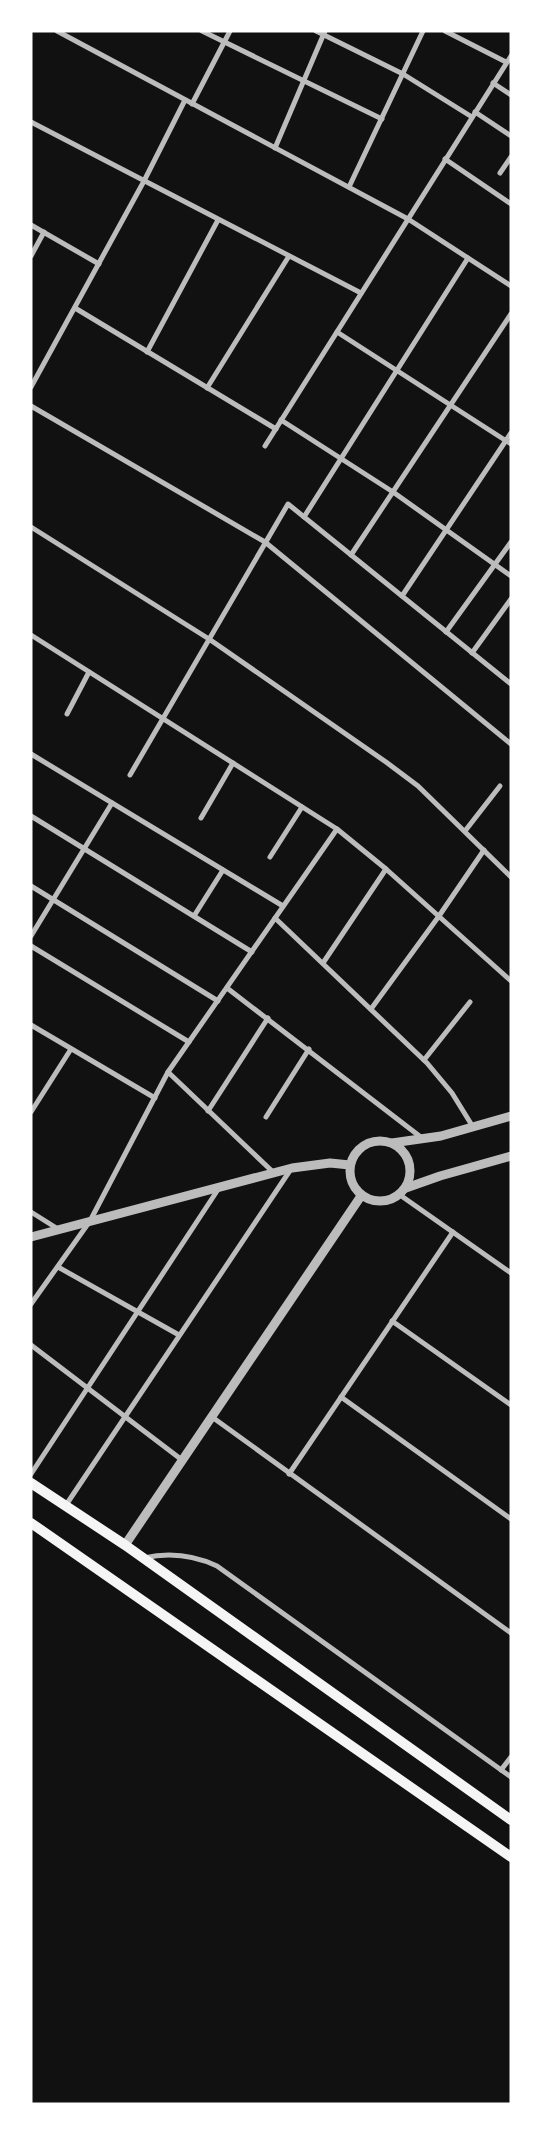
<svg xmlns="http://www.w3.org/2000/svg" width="542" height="2135" font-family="'IBM Plex Sans',sans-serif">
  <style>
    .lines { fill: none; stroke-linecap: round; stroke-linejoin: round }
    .minor { stroke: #bcbcbc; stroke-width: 5 }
    .tertiary { stroke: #bcbcbc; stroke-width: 9 }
    .secondary { stroke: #f5f5f5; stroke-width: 10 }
  </style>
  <rect width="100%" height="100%" fill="#111"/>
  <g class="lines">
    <g class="minor">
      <path d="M 57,31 L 408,219 L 511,286"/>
      <path d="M 202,31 L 382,119"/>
      <path d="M 316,31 L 403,74 L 472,117"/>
      <path d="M 445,31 L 506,62"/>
      <path d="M 493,83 L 511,95"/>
      <path d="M 192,104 L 230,31"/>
      <path d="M 475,112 L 511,136"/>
      <path d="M 31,122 L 361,293"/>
      <path d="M 275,148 L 325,31"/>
      <path d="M 445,159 L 511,204"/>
      <path d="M 500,173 L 511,157"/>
      <path d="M 349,187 L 423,31"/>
      <path d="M 31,225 L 99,264"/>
      <path d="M 31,256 L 44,232"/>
      <path d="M 75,308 L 276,429"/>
      <path d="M 337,332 L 511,444"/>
      <path d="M 147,352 L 218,220"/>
      <path d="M 31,387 L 144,181 L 185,100"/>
      <path d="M 207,388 L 289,256"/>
      <path d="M 31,406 L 265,542 L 511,744"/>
      <path d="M 281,420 L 393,492 L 511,576"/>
      <path d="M 265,446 L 511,56"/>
      <path d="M 304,517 L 468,258"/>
      <path d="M 31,527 L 209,639 L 386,762 L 418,786 L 511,877"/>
      <path d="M 351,555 L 511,314"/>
      <path d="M 402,596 L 511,433"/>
      <path d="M 446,632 L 511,542"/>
      <path d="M 31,635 L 337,829 L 386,869 L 511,981"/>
      <path d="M 472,653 L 511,599"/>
      <path d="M 67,714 L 89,672"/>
      <path d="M 31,754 L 283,906"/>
      <path d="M 130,775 L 288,504 L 511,684"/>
      <path d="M 31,816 L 252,952"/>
      <path d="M 201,818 L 233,763"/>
      <path d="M 465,831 L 500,786"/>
      <path d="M 270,857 L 302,807"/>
      <path d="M 31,886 L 218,1001"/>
      <path d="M 194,916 L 223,870"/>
      <path d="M 275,918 L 427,1063 L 452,1093 L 473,1127"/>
      <path d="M 31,936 L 112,803"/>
      <path d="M 31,946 L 189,1042"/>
      <path d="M 323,963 L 386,869"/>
      <path d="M 227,988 L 422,1138"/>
      <path d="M 371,1009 L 439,916 L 484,850"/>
      <path d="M 31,1025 L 155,1098"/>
      <path d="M 424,1060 L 470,1002"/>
      <path d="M 168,1072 L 274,1173"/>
      <path d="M 208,1111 L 268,1018"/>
      <path d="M 31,1112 L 71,1049"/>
      <path d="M 266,1117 L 309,1049"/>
      <path d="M 400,1195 L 511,1273"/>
      <path d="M 31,1212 L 58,1229"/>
      <path d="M 58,1267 L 179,1335"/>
      <path d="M 31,1304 L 90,1221 L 168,1072 L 337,829"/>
      <path d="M 392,1321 L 511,1405"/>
      <path d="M 31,1345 L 182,1460"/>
      <path d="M 341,1397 L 511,1519"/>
      <path d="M 212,1417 L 511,1633"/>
      <path d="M 31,1474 L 219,1188"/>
      <path d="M 289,1474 L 453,1232"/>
      <path d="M 66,1505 L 291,1169"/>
      <path d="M 144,1558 C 170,1552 193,1555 217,1566 L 511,1777"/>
      <path d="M 501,1770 L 511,1757"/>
    </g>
    <g class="tertiary">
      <circle cx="380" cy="1171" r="30"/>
      <path d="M 392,1143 L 441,1136 L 511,1116"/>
      <path d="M 406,1188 L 440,1176 L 511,1156"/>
      <path d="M 31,1237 L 292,1168 L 330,1163 L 350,1165"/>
      <path d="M 125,1545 L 361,1196"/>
    </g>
    <g class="secondary">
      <path d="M 31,1483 L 125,1545 L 511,1820"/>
      <path d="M 31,1523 L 511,1857"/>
    </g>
  </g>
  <rect width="542" height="2135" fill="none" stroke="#ffffff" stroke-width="65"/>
</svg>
